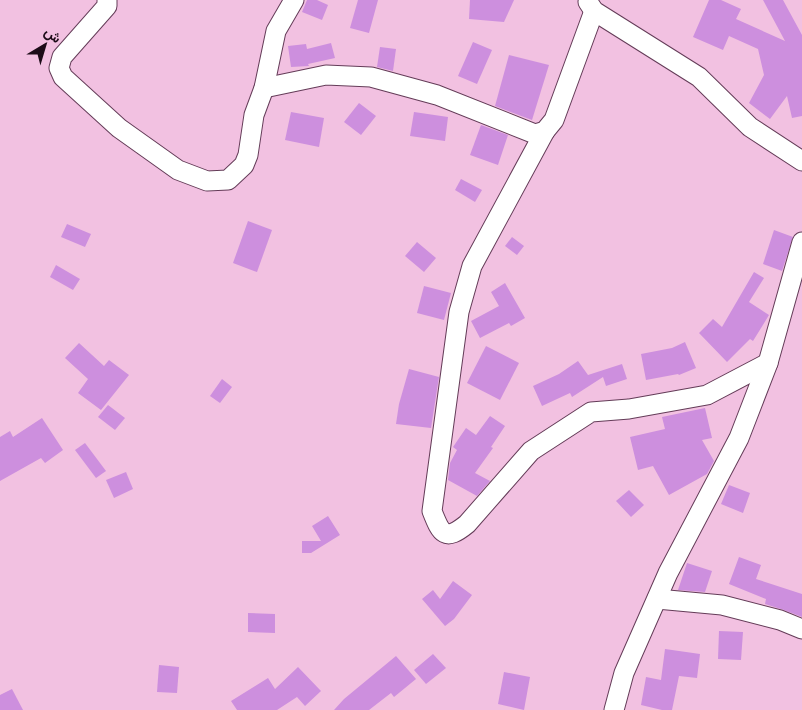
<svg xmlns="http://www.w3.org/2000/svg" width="802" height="710" font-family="Figtree,Vazirmatn,sans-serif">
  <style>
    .building { fill: #cd8fde }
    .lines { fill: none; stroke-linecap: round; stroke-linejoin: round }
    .minor-casing { stroke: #643c58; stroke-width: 21 }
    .minor { stroke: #fff; stroke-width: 19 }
  </style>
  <rect width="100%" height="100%" fill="#f2c1e1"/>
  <g class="building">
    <path d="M 307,0 L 317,0 L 328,5 L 322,20 L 302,12 Z"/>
    <path d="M 358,0 L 378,0 L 369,33 L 350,28 Z"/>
    <path d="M 470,0 L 514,0 L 504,22 L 469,19 Z"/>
    <path d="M 709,0 L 721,0 L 741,9 L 736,19 L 785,41 L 763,0 L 783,0 L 802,35 L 802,116 L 792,118 L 787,96 L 770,119 L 749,103 L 764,75 L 758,49 L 729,36 L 723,50 L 693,37 Z"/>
    <path d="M 473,42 L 492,50 L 477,84 L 458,76 Z"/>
    <path d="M 331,43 L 335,58 L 308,64 L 309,66 L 291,67 L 288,46 L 306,44 L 307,49 Z"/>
    <path d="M 380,47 L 396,49 L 393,71 L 377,67 Z"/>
    <path d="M 509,55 L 549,65 L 532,120 L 495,106 Z"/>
    <path d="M 359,103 L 376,116 L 361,135 L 344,122 Z"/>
    <path d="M 291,112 L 324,118 L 319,147 L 285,140 Z"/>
    <path d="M 414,112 L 448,117 L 445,141 L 410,136 Z"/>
    <path d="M 481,125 L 508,135 L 498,165 L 470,155 Z"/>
    <path d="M 461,179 L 482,190 L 475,202 L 455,190 Z"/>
    <path d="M 248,221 L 272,230 L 257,272 L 233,263 Z"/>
    <path d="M 67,224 L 91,234 L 85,247 L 61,237 Z"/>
    <path d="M 774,230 L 793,237 L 782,271 L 763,264 Z"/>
    <path d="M 512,237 L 524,246 L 517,255 L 505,246 Z"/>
    <path d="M 417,242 L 436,258 L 424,272 L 405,256 Z"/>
    <path d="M 56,265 L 80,279 L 73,290 L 50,277 Z"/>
    <path d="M 754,272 L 764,278 L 749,302 L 769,315 L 753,341 L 750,339 L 727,362 L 699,333 L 713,319 L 722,327 Z"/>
    <path d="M 505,283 L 525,318 L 511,326 L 509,323 L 480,338 L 471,321 L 499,306 L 491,292 Z"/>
    <path d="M 424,286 L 451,293 L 444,320 L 417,313 Z"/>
    <path d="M 685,342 L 696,368 L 679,375 L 678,374 L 646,380 L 641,354 L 672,348 Z"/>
    <path d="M 79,343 L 104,366 L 109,360 L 129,375 L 101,410 L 78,393 L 88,379 L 65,358 Z"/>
    <path d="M 486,346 L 519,363 L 500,400 L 467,383 Z"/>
    <path d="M 578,361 L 588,375 L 622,364 L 627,379 L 606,386 L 603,377 L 572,397 L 570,393 L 542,406 L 533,386 L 559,374 Z"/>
    <path d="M 409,369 L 439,377 L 431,428 L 396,424 L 399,404 Z"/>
    <path d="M 222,379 L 232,387 L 220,403 L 210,396 Z"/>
    <path d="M 108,405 L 125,418 L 115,430 L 98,417 Z"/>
    <path d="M 705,408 L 712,438 L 702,440 L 714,461 L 707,474 L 669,495 L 653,466 L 638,470 L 630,437 L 665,429 L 662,417 Z"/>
    <path d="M 490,416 L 505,426 L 491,447 L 493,448 L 475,473 L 490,481 L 477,496 L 448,480 L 450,463 L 457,450 L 453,447 L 466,428 L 476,435 Z"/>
    <path d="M 42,418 L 63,450 L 45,463 L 41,458 L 0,481 L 0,437 L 10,431 L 13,437 Z"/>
    <path d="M 85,443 L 106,471 L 96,478 L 75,450 Z"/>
    <path d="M 126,472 L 133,489 L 114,498 L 106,480 Z"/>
    <path d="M 729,485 L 750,493 L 743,513 L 721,504 Z"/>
    <path d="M 629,490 L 644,505 L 631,517 L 616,501 Z"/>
    <path d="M 328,516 L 340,535 L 311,553 L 302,553 L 302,541 L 321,541 L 312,526 Z"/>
    <path d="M 739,557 L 761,565 L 756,579 L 802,594 L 802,617 L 784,610 L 765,604 L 766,599 L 729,584 Z"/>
    <path d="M 687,563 L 712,571 L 705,592 L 678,590 Z"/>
    <path d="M 453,581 L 472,595 L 454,619 L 445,626 L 422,599 L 433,590 L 440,599 Z"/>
    <path d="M 248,613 L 275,614 L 275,633 L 248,632 Z"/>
    <path d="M 719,631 L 743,632 L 741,660 L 718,659 Z"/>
    <path d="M 665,649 L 700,654 L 697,678 L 679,676 L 672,710 L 662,710 L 641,705 L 646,677 L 661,680 Z"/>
    <path d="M 433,654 L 446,668 L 426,684 L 414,670 Z"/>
    <path d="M 396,656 L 416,679 L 394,697 L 391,693 L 369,710 L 334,710 L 344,699 Z"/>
    <path d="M 159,665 L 179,667 L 177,693 L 157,692 Z"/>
    <path d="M 298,667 L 321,691 L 305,706 L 297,697 L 277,710 L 237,710 L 231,701 L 268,678 L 275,689 Z"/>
    <path d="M 504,672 L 530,677 L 524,710 L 498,704 Z"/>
    <path d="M 12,689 L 23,710 L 0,710 L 0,695 Z"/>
  </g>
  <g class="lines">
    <g class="minor-casing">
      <g id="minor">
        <path d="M 107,0 L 107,6 L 62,57 L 59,68 L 63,77 L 119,128 L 178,170 L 207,181 L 228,180 L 244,165 L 248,155 L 254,115 L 264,88 L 276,31 L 294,0"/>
        <path d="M 588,2 L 594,11 L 699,77 L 750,127 L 802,161"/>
        <path d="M 264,88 L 326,75 L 371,77 L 437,95 L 535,134 L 545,131 L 554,120 L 594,11"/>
        <path d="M 545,131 L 472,266 L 459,312 L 432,511 C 441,534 445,542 467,524 L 531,451 L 591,412 L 629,409 L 707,395 L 768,363"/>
        <path d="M 657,599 L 722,605 L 780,620 L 802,629"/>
        <path d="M 614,710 L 624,673 L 668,573 L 739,438 L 768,363 L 802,242"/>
      </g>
    </g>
    <use href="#minor" class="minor"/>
  </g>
  <g transform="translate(45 45) rotate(38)" stroke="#f2c1e1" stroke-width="4" paint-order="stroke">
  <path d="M0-4L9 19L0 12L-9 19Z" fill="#1d0c18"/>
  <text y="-8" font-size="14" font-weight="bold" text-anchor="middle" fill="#1d0c18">ش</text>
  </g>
</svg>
